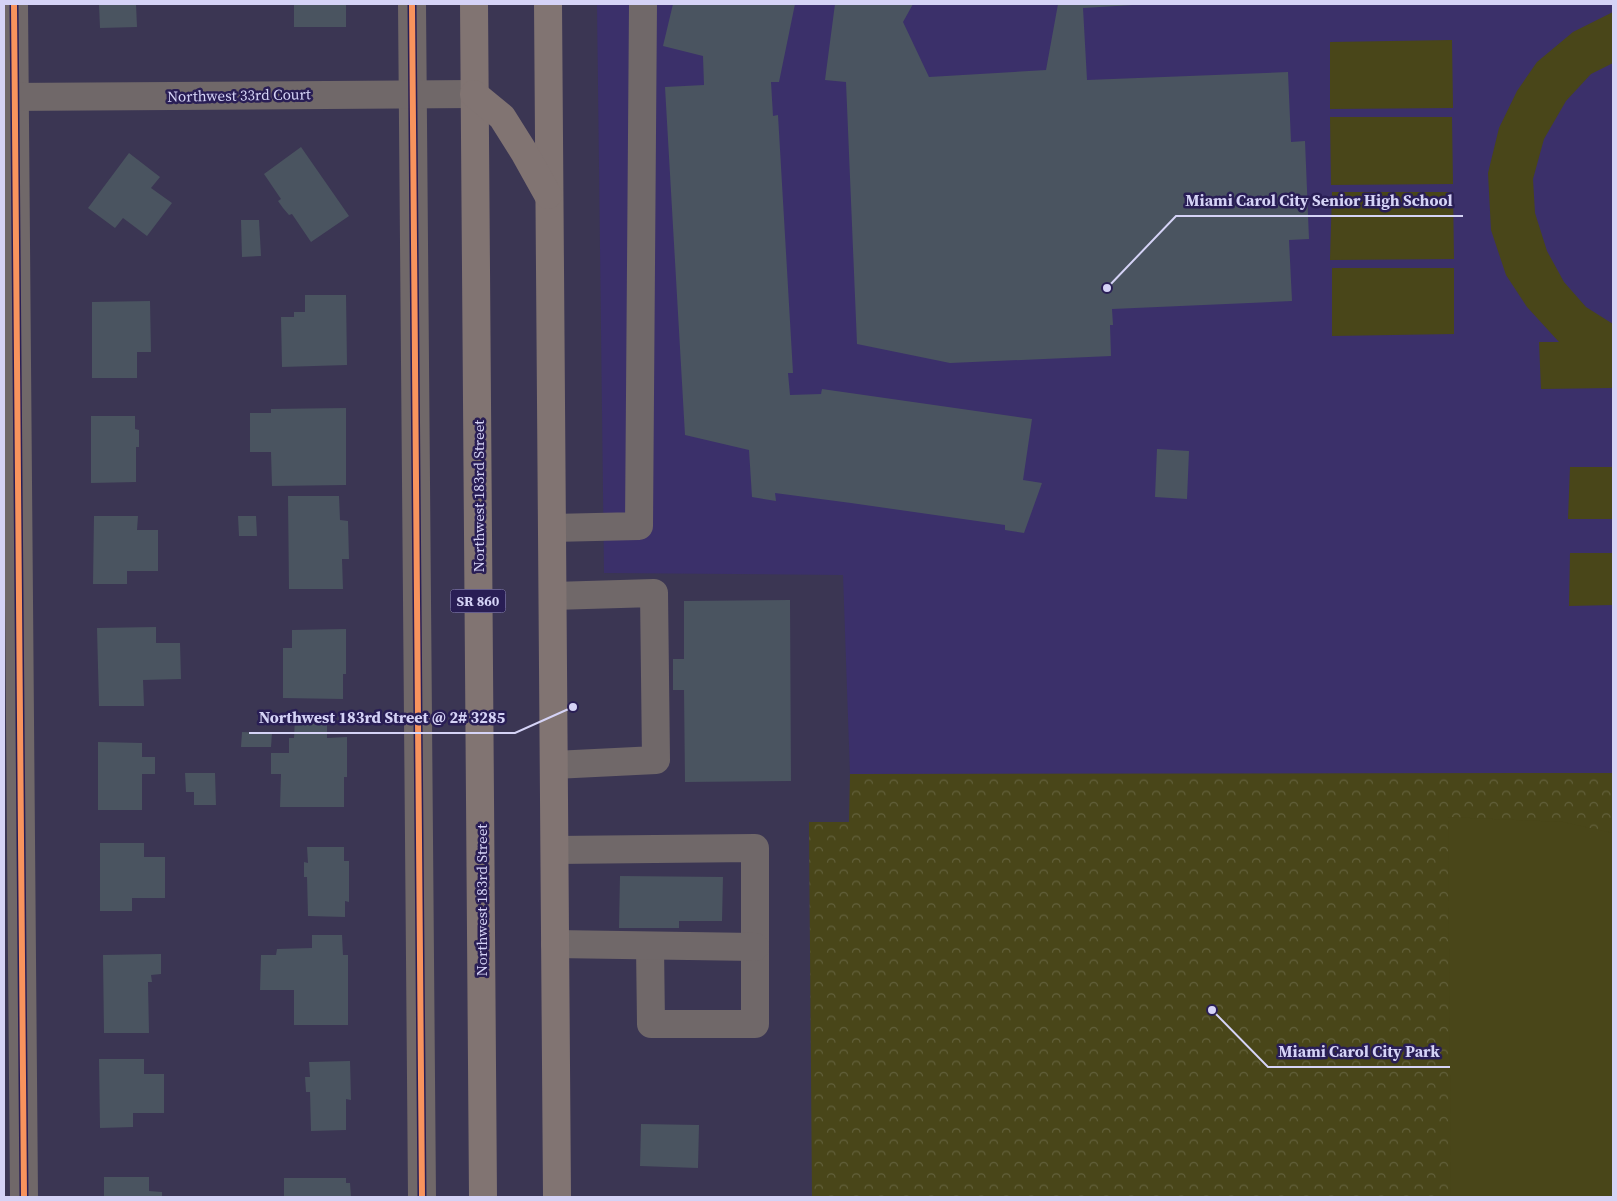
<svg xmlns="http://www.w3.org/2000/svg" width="1617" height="1201" font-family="'Source Serif 4',serif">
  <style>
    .built { fill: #3b306a }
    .park { fill: url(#park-crowns) }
    .garden { fill: #494619 }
    .building { fill: #4a5460 }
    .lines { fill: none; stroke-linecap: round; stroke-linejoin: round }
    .minor { stroke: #706869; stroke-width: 28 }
    .major { stroke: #817472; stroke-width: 28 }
    .cycleway-casing { stroke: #291e55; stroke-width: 9 }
    .cycleway { stroke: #f8935d; stroke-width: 6 }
    .labels { text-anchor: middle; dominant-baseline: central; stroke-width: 5; stroke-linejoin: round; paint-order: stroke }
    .shield { fill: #291e55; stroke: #a19dc6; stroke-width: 1 }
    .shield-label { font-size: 14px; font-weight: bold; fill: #d5d3f6 }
    .street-label { font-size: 15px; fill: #d5d3f6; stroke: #291e55 }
    .leader { fill: none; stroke: #d5d3f6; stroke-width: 2 }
    .callout-dot { fill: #d5d3f6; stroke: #291e55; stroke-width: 2 }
    .callout-label { font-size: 16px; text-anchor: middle; font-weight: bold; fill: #d5d3f6; stroke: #291e55; stroke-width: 5; stroke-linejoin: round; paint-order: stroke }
  </style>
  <defs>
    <pattern id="park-crowns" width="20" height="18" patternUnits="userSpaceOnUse" patternTransform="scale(1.25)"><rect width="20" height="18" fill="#494619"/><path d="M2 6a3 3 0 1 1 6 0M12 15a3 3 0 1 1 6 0" fill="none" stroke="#62603b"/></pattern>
  </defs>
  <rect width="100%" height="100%" fill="#3b3653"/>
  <path class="built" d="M 597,4 L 1613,4 L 1613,773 L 850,774 L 843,575 L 604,573 Z"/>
  <path class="park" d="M 1613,773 L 1613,1197 L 812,1197 L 809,822 L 849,822 L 850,774 Z"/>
  <g class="garden">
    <path d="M 1613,12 L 1613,63 L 1591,74 L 1566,101 L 1544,139 L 1533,179 L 1535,213 L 1547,251 L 1564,282 L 1586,307 L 1613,324 L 1613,388 L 1541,389 L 1539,342 L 1559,342 L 1527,307 L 1506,275 L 1491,230 L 1488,173 L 1499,128 L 1517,91 L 1537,62 L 1573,32 Z"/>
    <path d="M 1452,40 L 1453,108 L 1330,109 L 1330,42 Z"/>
    <path d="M 1330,117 L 1452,117 L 1453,184 L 1331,185 Z"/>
    <path d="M 1332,192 L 1453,192 L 1454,259 L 1330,260 Z"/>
    <path d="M 1332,268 L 1454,268 L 1454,334 L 1332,336 Z"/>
    <path d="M 1570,467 L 1613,467 L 1613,519 L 1568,519 Z"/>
    <path d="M 1570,553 L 1613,553 L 1613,605 L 1569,606 Z"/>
    <path d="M 1448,817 L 1563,822 L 1613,833 L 1613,1197 L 1451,1197 Z"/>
  </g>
  <g class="building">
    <path d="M 99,4 L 136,4 L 137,27 L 100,28 Z"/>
    <rect x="294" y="4" width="52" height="23"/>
    <path d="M 673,4 L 795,4 L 779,82 L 771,82 L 773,116 L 778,115 L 793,373 L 788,373 L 790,395 L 821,394 L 822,389 L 1032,419 L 1023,480 L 1042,483 L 1024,533 L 1005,530 L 1005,525 L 851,503 L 775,493 L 776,501 L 752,497 L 749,450 L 685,435 L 665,87 L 704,85 L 703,56 L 663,46 Z"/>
    <path d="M 835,4 L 913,4 L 903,22 L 929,77 L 1046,70 L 1058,4 L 1133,4 L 1133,5 L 1083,8 L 1087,80 L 1288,72 L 1291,142 L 1305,141 L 1309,239 L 1289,240 L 1292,301 L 1112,309 L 1113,325 L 1110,325 L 1111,356 L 950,363 L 857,344 L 846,82 L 825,80 Z"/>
    <path d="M 301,147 L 349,216 L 311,242 L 292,214 L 289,215 L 283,208 L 278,201 L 281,199 L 264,174 Z"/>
    <path d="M 129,153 L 160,177 L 151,188 L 172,203 L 147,236 L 123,218 L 115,228 L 88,208 Z"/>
    <path d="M 241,220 L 259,220 L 261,256 L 242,257 Z"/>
    <path d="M 305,295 L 346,295 L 347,365 L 282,367 L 281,317 L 294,317 L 294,312 L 305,312 Z"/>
    <path d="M 150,301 L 151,352 L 137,352 L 137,378 L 92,378 L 92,302 Z"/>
    <path d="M 346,408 L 346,485 L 272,486 L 271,452 L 250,452 L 250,413 L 271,413 L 271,409 Z"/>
    <path d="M 91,416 L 135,416 L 135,429 L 139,430 L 139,447 L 136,447 L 136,482 L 91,483 Z"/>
    <path d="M 1157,449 L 1189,451 L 1187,499 L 1155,497 Z"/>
    <path d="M 288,496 L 339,496 L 340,520 L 348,521 L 349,559 L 342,559 L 343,589 L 289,589 Z"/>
    <path d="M 94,516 L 138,516 L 137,530 L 158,530 L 158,571 L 127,571 L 127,584 L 93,584 Z"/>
    <path d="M 238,516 L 256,516 L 257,536 L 239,536 Z"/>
    <path d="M 790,600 L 791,781 L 685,782 L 684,690 L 673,690 L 673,659 L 684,659 L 684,601 Z"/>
    <path d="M 156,627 L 156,643 L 180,643 L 181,679 L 143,680 L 144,706 L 99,706 L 97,628 Z"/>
    <path d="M 346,629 L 346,674 L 343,674 L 343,699 L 283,698 L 283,648 L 292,648 L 292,630 Z"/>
    <path d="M 295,718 L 327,718 L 327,738 L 347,737 L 347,777 L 344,777 L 344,807 L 280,807 L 281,774 L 271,774 L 271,753 L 289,753 L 289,738 L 294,738 Z"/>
    <path d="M 242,732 L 272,733 L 271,747 L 241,747 Z"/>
    <path d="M 98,742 L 142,743 L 142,757 L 155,757 L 155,774 L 142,774 L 142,810 L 98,810 Z"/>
    <path d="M 185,773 L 215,773 L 216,805 L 194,805 L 194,792 L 186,792 Z"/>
    <path d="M 100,843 L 144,843 L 144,857 L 165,857 L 165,898 L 132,898 L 132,911 L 100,911 Z"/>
    <path d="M 307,847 L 344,847 L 344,861 L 349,861 L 349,902 L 345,901 L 345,917 L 308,916 L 307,877 L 304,877 L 304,862 L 308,863 Z"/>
    <path d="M 620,876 L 723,877 L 722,921 L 679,921 L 679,928 L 619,928 Z"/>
    <path d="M 312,935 L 342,935 L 343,955 L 348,955 L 348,1025 L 294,1025 L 294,990 L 260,990 L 261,955 L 276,955 L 277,949 L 312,948 Z"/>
    <path d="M 161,954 L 161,974 L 151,975 L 152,982 L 148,982 L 149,1033 L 104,1033 L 103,955 Z"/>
    <path d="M 99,1059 L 144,1059 L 144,1074 L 164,1074 L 164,1113 L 133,1113 L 133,1127 L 100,1128 Z"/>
    <path d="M 350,1061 L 351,1100 L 346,1099 L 346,1130 L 311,1131 L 310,1092 L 306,1092 L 305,1077 L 310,1077 L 309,1062 Z"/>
    <path d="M 641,1124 L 699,1125 L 698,1168 L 640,1166 Z"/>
    <path d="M 104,1177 L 149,1177 L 149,1191 L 162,1192 L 162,1197 L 104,1197 Z"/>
    <path d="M 284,1178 L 346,1178 L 346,1183 L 350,1183 L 351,1197 L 284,1197 Z"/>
  </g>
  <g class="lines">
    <g class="minor">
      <path d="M 14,4 L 24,1197"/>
      <path d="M 412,4 L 422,1197"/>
      <path d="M 4,97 L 474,94"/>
      <path d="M 552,528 L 639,526 L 643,4"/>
      <path d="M 553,596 L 654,593 L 656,760 L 554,765"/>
      <path d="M 555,850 L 755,848 L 755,1024 L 651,1024 L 650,946"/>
      <path d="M 555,944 L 755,947"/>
    </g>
    <g class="major">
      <path d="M 474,4 L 483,1197"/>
      <path d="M 548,4 L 557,1197"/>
      <path d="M 474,94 L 502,117 L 524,152 L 548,195"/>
    </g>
    <g class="cycleway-casing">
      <g id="cycleway">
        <path d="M 14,4 L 24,1197"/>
        <path d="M 412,4 L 422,1197"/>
      </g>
    </g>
    <use href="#cycleway" class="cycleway"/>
  </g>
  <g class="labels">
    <rect class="shield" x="450.5" y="589.5" width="55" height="23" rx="4"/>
    <g class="shield-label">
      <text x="478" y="601">SR 860</text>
    </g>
    <g class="street-label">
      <text transform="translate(239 95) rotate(-1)">Northwest 33rd Court</text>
      <text transform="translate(478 496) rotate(-90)">Northwest 183rd Street</text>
      <text transform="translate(481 900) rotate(-90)">Northwest 183rd Street</text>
    </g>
  </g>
  <path class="leader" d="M1107 288L1176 216H1463M573 707L515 733H249M1212 1010L1268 1067H1450"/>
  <g class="callout-dot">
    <circle cx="1107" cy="288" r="5"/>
    <circle cx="573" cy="707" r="5"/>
    <circle cx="1212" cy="1010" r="5"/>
  </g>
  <g class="callout-label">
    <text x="1319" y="206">Miami Carol City Senior High School</text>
    <text x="382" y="723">Northwest 183rd Street @ 2# 3285</text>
    <text x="1359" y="1057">Miami Carol City Park</text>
  </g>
  <rect width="1617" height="1201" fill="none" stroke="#d5d3f6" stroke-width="10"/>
</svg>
